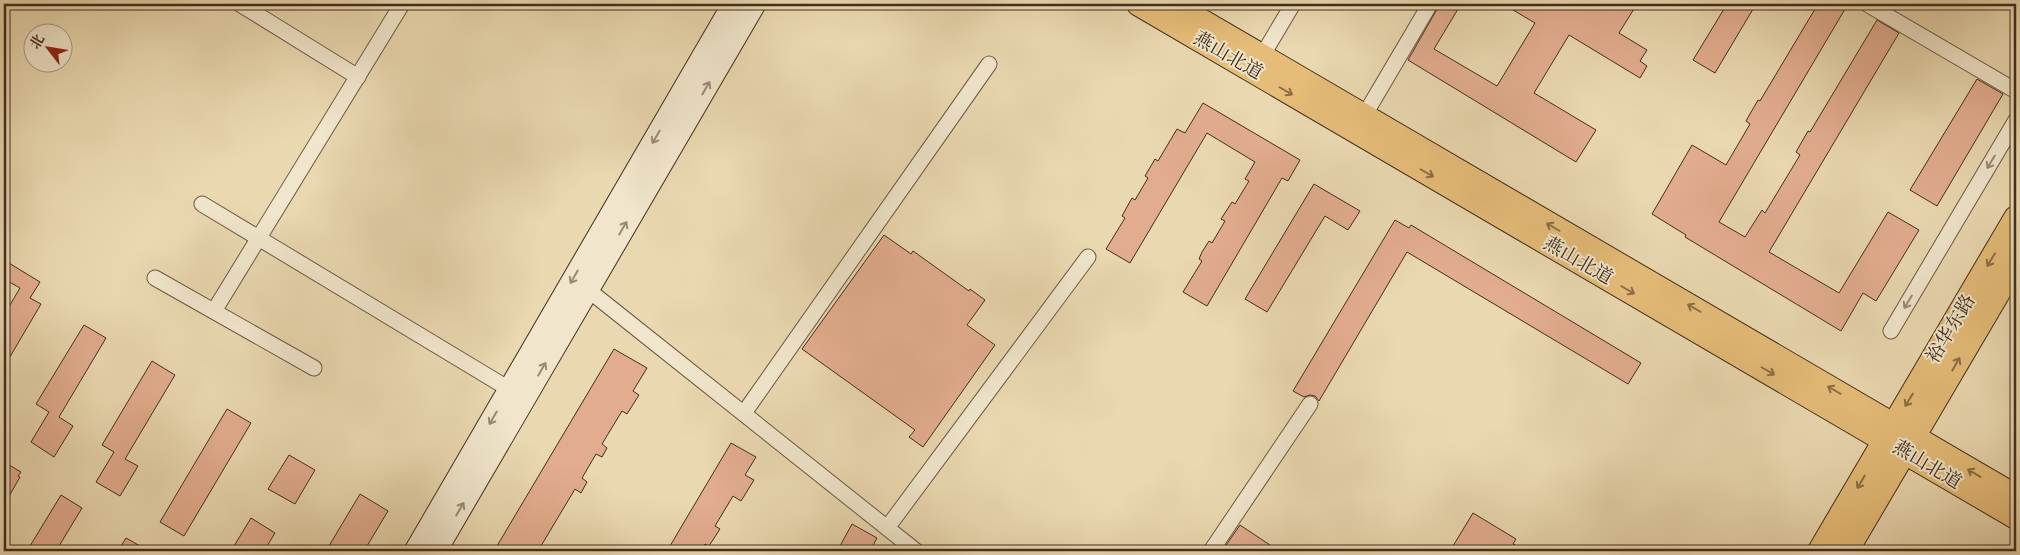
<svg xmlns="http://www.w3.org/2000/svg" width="2020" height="555" font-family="'IM FELL DW Pica','Noto Serif SC',serif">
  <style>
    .building { fill: #e2ad8f; stroke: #422e1d }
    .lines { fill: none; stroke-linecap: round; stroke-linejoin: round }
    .street-casing { stroke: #6c5842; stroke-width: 17 }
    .secondary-casing { stroke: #422e1d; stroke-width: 23 }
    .primary-casing { stroke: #422e1d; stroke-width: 26 }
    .street { stroke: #f1e6cc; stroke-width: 15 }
    .secondary { stroke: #f1e6cc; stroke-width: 21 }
    .primary { stroke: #e5bc78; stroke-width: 24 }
    .oneway { stroke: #9a8a74 }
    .oneway2 { stroke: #8b6e46 }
    .labels { text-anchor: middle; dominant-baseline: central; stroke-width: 4; stroke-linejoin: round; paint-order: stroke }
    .street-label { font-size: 19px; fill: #422e1d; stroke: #f1e6cc }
  </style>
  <rect width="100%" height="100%" fill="#ead8b0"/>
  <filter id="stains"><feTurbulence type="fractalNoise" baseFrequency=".004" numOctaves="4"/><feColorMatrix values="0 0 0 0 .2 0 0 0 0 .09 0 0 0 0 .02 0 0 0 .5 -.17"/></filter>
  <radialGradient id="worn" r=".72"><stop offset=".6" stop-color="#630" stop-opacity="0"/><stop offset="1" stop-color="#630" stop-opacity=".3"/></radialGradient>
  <g class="building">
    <path d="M 1440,4 L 1461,4 L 1434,49 L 1497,86 L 1535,23 L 1503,4 L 1637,4 L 1619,33 L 1647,50 L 1640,61 L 1647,66 L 1640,78 L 1569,35 L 1534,93 L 1596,130 L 1576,162 L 1408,60 Z"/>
    <path d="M 1727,4 L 1756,4 L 1715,73 L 1693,60 Z"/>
    <path d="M 1818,4 L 1848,4 L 1719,222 L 1745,237 L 1762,210 L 1765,213 L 1800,155 L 1796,152 L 1808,131 L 1810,132 L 1877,20 L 1899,33 L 1769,252 L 1839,293 L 1888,212 L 1919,230 L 1876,301 L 1863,293 L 1841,331 L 1685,237 L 1686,235 L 1652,214 L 1692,145 L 1726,165 L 1750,124 L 1746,121 L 1758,100 L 1760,101 Z"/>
    <path d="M 1977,79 L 2003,94 L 1937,206 L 1910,190 Z"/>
    <path d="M 1203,103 L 1300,160 L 1288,181 L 1282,178 L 1207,306 L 1183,292 L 1202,261 L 1199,259 L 1202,252 L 1209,241 L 1212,243 L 1225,221 L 1221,219 L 1232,202 L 1235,204 L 1249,181 L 1245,179 L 1255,162 L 1207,133 L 1130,263 L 1106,249 L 1125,218 L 1122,216 L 1132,198 L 1135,200 L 1148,178 L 1145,176 L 1155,159 L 1158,161 L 1177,129 L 1185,133 Z"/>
    <path d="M 1314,184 L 1360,211 L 1348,230 L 1325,216 L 1267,312 L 1245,299 Z"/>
    <path d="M 1395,220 L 1409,228 L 1411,225 L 1641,363 L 1628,384 L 1407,252 L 1319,401 L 1315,396 L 1310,395 L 1304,397 L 1293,391 Z"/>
    <path d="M 884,235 L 911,254 L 913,251 L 969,291 L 970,289 L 985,300 L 967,325 L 995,345 L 923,447 L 909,437 L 915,430 L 802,349 Z"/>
    <path d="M 4,260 L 40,282 L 30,298 L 41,304 L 4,367 L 4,315 L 20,288 L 4,279 Z"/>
    <path d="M 84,325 L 106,338 L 59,417 L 73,426 L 54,457 L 31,442 L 49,412 L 36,404 Z"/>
    <path d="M 614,349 L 647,368 L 633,391 L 639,395 L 627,414 L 622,411 L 602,444 L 607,448 L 602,457 L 596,454 L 582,478 L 587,482 L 581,493 L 575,489 L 538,551 L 494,551 Z"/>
    <path d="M 152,361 L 175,375 L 125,459 L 138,466 L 120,496 L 96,482 L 114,452 L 102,445 Z"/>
    <path d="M 227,409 L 251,423 L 184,536 L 160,522 Z"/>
    <path d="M 731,443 L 756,457 L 745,475 L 754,480 L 741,501 L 733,496 L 715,526 L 720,529 L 709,546 L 705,544 L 700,551 L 667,551 Z"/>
    <path d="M 289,455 L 315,470 L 295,504 L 268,489 Z"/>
    <path d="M 4,462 L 21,472 L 18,476 L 20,477 L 4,505 Z"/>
    <path d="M 360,494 L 388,511 L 364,551 L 326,551 Z"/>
    <path d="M 61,495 L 82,508 L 56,551 L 27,551 Z"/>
    <path d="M 1473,513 L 1516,539 L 1513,544 L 1526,551 L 1450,551 Z"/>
    <path d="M 251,518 L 275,533 L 264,551 L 231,551 Z"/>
    <path d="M 852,524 L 877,538 L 870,551 L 850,551 L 840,546 Z"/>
    <path d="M 1240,525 L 1279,551 L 1222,551 Z"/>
    <path d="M 126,538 L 149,551 L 118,551 Z"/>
  </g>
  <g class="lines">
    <g class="street-casing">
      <g id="street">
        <path d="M 240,4 L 358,77"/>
        <path d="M 1867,4 L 2016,91"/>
        <path d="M 1262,56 L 1293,4"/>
        <path d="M 1364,116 L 1430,4"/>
        <path d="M 202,204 L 509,389"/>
        <path d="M 155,278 L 314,368"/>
        <path d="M 587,289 L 916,551"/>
        <path d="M 214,311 L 402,4"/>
        <path d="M 1891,331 L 2016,120"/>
        <path d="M 744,413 L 989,64"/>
        <path d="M 887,528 L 1088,257"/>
        <path d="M 1211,551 L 1310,404"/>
      </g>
    </g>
    <g class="secondary-casing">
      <g id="secondary">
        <path d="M 415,551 L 733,4"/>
        <path d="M 436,551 L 755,4"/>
      </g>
    </g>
    <g class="primary-casing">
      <g id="primary">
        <path d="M 1139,4 L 2016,517"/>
        <path d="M 1172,4 L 2016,497"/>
        <path d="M 1820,551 L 2016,218"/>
        <path d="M 1846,551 L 2016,262"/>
      </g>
    </g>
    <use href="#street" class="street"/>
    <use href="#secondary" class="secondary"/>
    <use href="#primary" class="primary"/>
  </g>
  <defs><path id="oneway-shaft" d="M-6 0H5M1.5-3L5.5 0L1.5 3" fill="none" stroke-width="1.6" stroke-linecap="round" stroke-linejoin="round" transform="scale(1.25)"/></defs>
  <g class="oneway">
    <use href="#oneway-shaft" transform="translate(706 88) rotate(-60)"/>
    <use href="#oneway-shaft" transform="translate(656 137) rotate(120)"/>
    <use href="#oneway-shaft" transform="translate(1991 162) rotate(121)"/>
    <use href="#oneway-shaft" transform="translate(623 228) rotate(-60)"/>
    <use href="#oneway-shaft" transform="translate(574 277) rotate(120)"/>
    <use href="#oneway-shaft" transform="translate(1908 302) rotate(121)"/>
    <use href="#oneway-shaft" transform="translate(542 369) rotate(-60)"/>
    <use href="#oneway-shaft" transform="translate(493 418) rotate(120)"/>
    <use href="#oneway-shaft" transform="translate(460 509) rotate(-60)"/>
  </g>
  <g class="oneway2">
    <use href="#oneway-shaft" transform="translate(1286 91) rotate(30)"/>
    <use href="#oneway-shaft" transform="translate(1427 173) rotate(30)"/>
    <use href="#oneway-shaft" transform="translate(1553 227) rotate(-150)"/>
    <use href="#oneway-shaft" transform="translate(1991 260) rotate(121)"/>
    <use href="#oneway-shaft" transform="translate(1628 290) rotate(30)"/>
    <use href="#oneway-shaft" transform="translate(1694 308) rotate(-150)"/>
    <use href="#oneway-shaft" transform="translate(1956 364) rotate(-60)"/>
    <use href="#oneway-shaft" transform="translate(1768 371) rotate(30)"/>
    <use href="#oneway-shaft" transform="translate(1834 390) rotate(-150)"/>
    <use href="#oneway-shaft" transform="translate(1909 400) rotate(121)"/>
    <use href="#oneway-shaft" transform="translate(1974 473) rotate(-149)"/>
    <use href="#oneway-shaft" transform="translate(1861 482) rotate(120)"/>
  </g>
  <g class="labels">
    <g class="street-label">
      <text transform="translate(1228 56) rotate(30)">燕山北道</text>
      <text transform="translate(1578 261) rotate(30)">燕山北道</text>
      <text transform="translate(1951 329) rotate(-59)">裕华东路</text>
      <text transform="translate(1927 465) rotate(31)">燕山北道</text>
    </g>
  </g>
  <rect width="2020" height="555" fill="none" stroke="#ead8b0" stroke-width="20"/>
  <rect x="5" y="5" width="2010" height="545" fill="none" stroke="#422e1d" stroke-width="2.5"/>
  <rect x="10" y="10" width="2000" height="535" fill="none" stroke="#422e1d"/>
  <g transform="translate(48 48) rotate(301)"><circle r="24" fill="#f1e6cc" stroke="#ab9c86"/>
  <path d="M0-4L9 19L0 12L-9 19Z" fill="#8f2418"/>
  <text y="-8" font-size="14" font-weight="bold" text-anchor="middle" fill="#422e1d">北</text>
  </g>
  <rect width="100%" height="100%" filter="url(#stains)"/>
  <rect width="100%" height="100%" fill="url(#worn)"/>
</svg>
